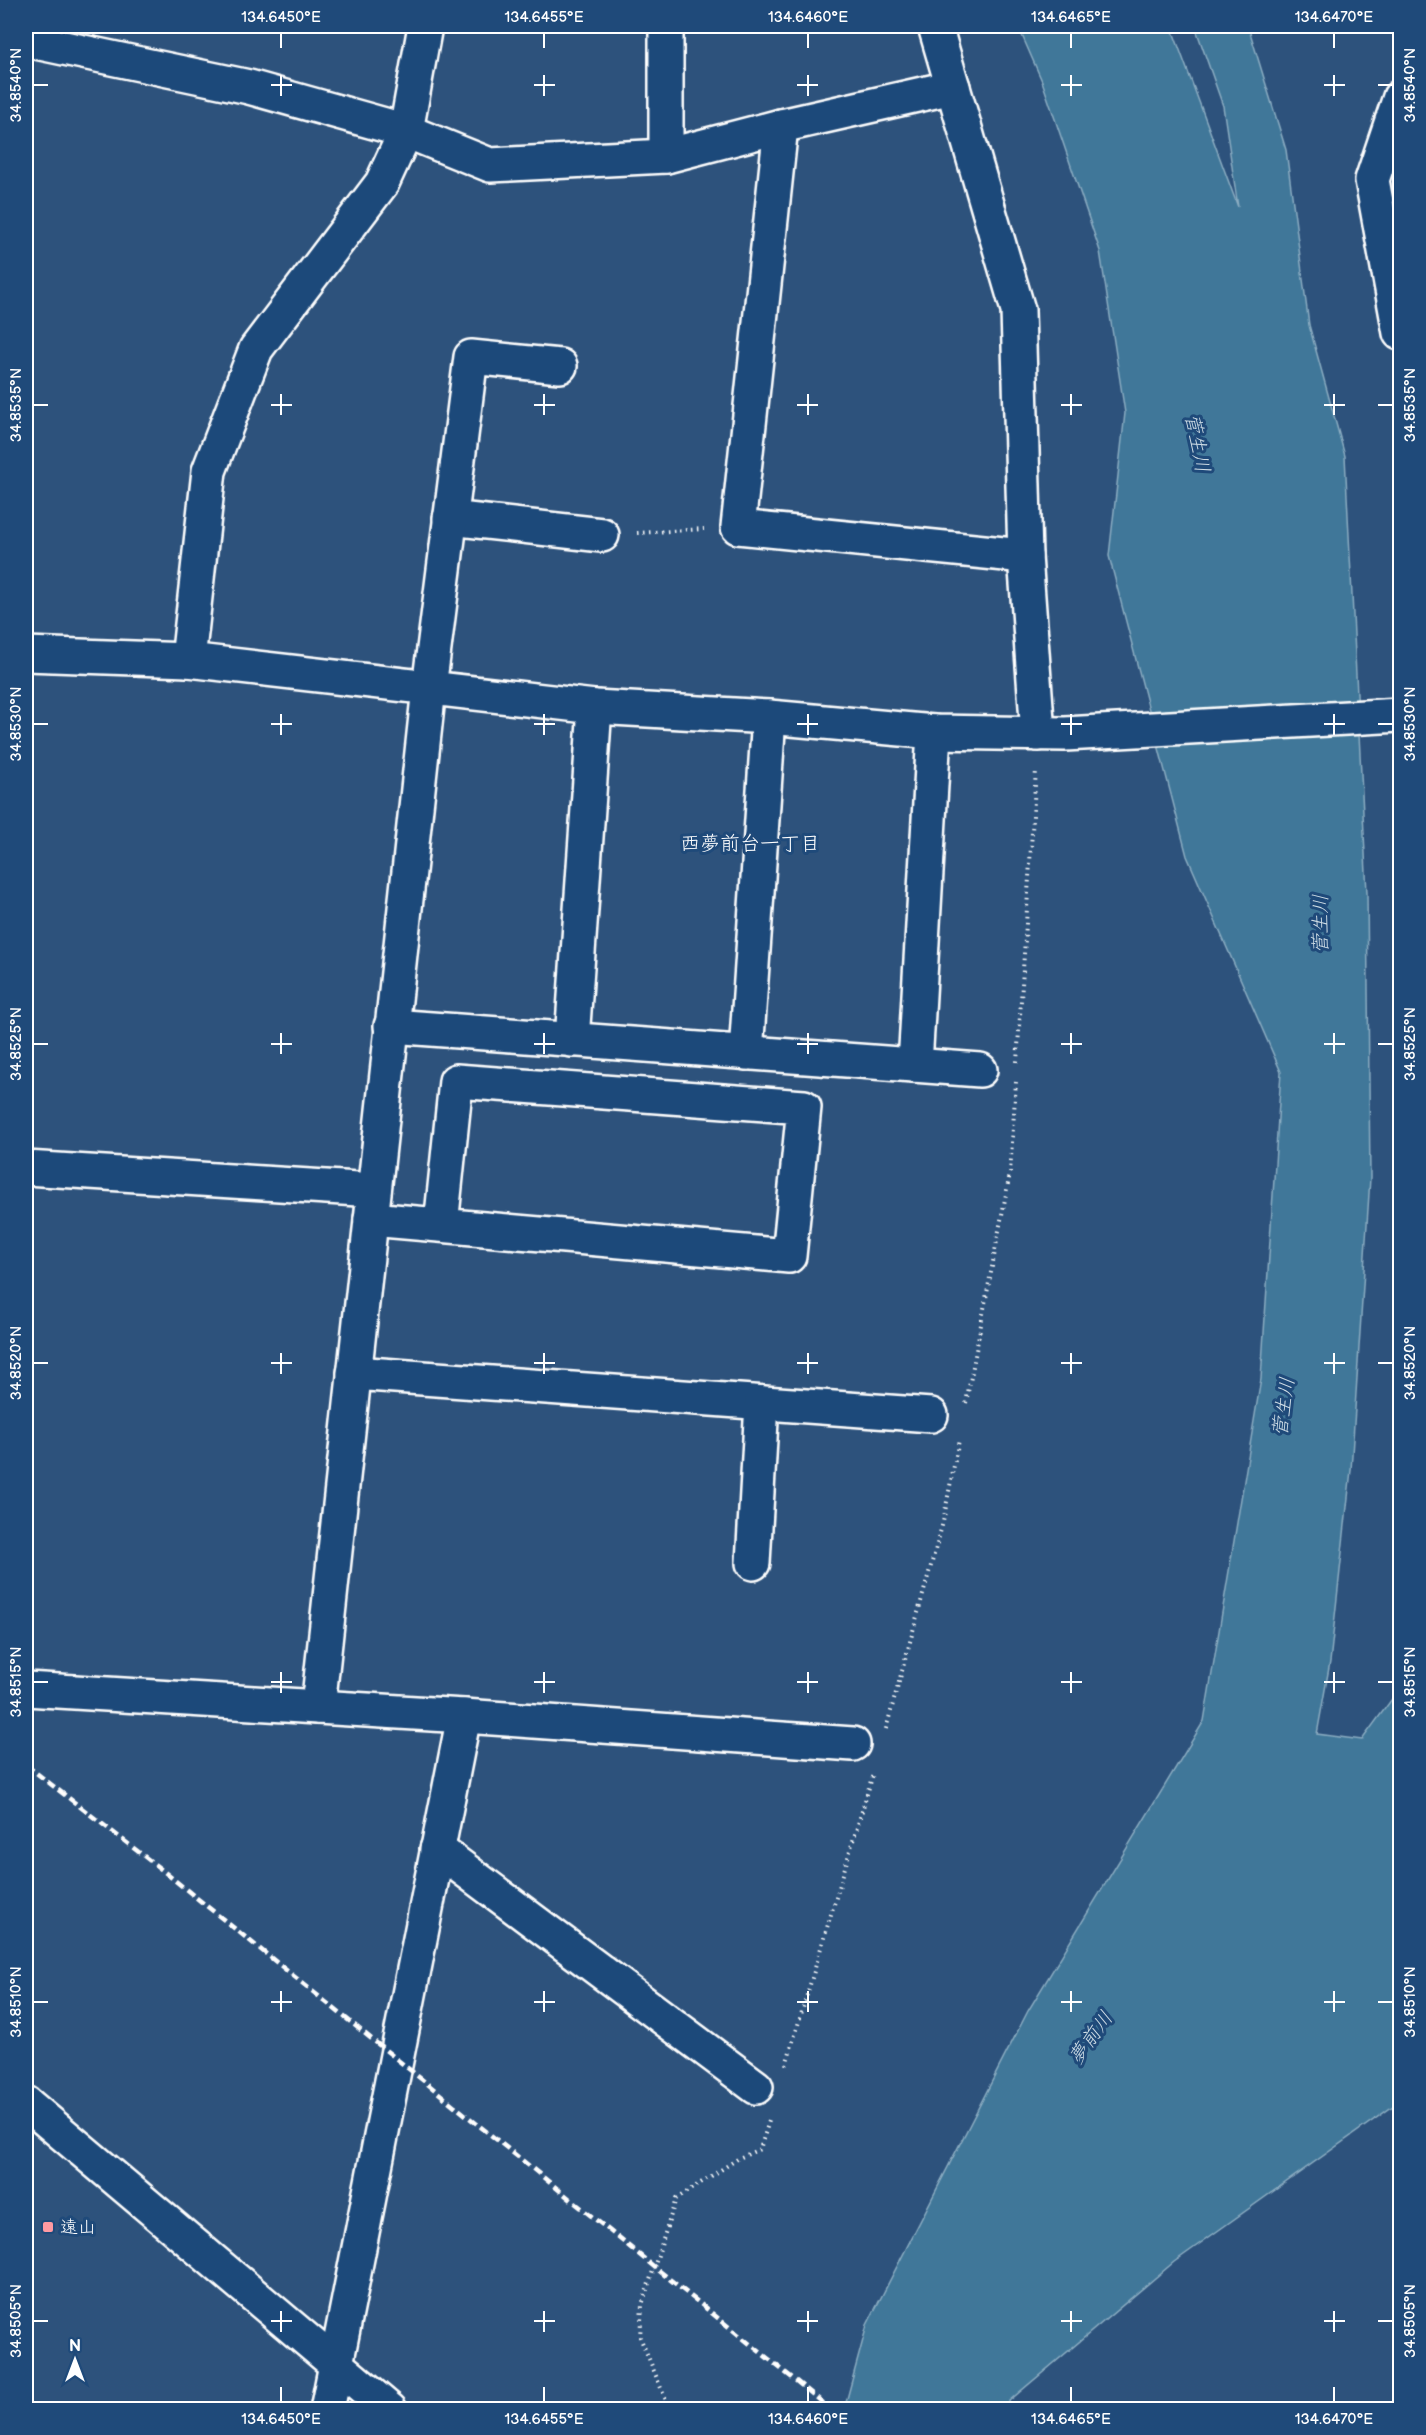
<svg xmlns="http://www.w3.org/2000/svg" width="1426" height="2435" font-family="'Balsamiq Sans','Klee One',sans-serif">
  <style>
    .water { fill: #3f7799; stroke: #8cadc2; stroke-width: 1.5 }
    .lines { fill: none; stroke-linecap: round; stroke-linejoin: round }
    .street-casing { stroke: #fff; stroke-width: 38 }
    .secondary-casing { stroke: #fff; stroke-width: 38 }
    .path { stroke: #fff; stroke-width: 4; stroke-dasharray: 1.5 4.5; stroke-linecap: butt }
    .street { stroke: #1f4a7a; stroke-width: 33 }
    .secondary { stroke: #1f4a7a; stroke-width: 33 }
    .rail { stroke: #fff; stroke-width: 4.5; stroke-dasharray: 9 4.5; stroke-linecap: butt }
    .ticks { fill: none; stroke: #fff; stroke-width: 2 }
    .poi-dot { fill: #ff9aa2; stroke: #1f4a7a; stroke-width: 2 }
    .labels { text-anchor: middle; dominant-baseline: central; stroke-width: 6; stroke-linejoin: round; paint-order: stroke }
    .poi-label { font-size: 18px; fill: #fff; stroke: #1f4a7a; text-anchor: start }
    .water-label { font-size: 20px; font-style: italic; fill: #cfdde6; stroke: #1f4a7a }
    .neighbourhood-label { font-size: 20px; fill: #fff; stroke: #1f4a7a }
    .neatline { fill: none; stroke: #fff; stroke-width: 2 }
    .ticks-label { font-size: 15px; text-anchor: middle; fill: #fff }
  </style>
  <rect width="100%" height="100%" fill="#2d527c"/>
  <filter id="ink" filterUnits="userSpaceOnUse"><feTurbulence type="fractalNoise" baseFrequency=".0167" numOctaves="2"/><feDisplacementMap in="SourceGraphic" scale="12" xChannelSelector="R" yChannelSelector="G"/><feConvolveMatrix kernelMatrix="1 2 1 2 8 2 1 2 1" color-interpolation-filters="sRGB"/></filter>
  <g filter="url(#ink)">
    <path class="water" d="M 1018,26 L 1171,26 L 1238,207 L 1223,106 L 1195,26 L 1248,26 L 1286,150 L 1309,325 L 1345,456 L 1367,893 L 1370,1178 L 1351,1470 L 1330,1662 L 1317,1734 L 1362,1740 L 1400,1688 L 1400,2101 L 1174,2262 L 1009,2401 L 1010,2409 L 844,2410 L 867,2325 L 1028,2011 L 1204,1721 L 1261,1379 L 1281,1072 L 1187,856 L 1109,556 L 1125,413 L 1100,251 L 1042,81 Z"/>
    <g class="lines">
      <g class="street-casing">
        <g id="street">
          <path d="M 935,26 L 1018,310 L 1025,556 L 1038,734"/>
          <path d="M 26,40 L 249,87 L 406,131 L 490,165 L 666,156 L 781,126 L 953,87"/>
          <path d="M 781,126 L 738,527 L 1025,556"/>
          <path d="M 666,156 L 666,26"/>
          <path d="M 450,518 L 602,535"/>
          <path d="M 188,660 L 209,471 L 256,349 L 382,183 L 406,131 L 425,26"/>
          <path d="M 391,1026 L 980,1070"/>
          <path d="M 572,1040 L 595,707"/>
          <path d="M 746,1053 L 769,717"/>
          <path d="M 915,1065 L 934,732"/>
          <path d="M 26,1168 L 374,1190"/>
          <path d="M 371,1219 L 789,1256 L 804,1107 L 456,1081 L 441,1225"/>
          <path d="M 354,1373 L 931,1415"/>
          <path d="M 753,1563 L 762,1403"/>
          <path d="M 26,1689 L 464,1716 L 853,1744"/>
          <path d="M 318,1707 L 429,688 L 471,357 L 560,366"/>
          <path d="M 437,1849 L 756,2087"/>
          <path d="M 26,2103 L 390,2410"/>
          <path d="M 327,2410 L 464,1716"/>
        </g>
      </g>
      <g class="secondary-casing">
        <g id="secondary">
          <path d="M 1400,97 L 1372,180 L 1400,333"/>
          <path d="M 26,654 L 188,660 L 595,707 L 769,717 L 934,732 L 1065,734 L 1400,715"/>
        </g>
      </g>
      <g class="path">
        <path d="M 637,533 L 704,529"/>
        <path d="M 1017,1062 L 1036,770"/>
        <path d="M 966,1403 L 1010,1173 L 1016,1082"/>
        <path d="M 886,1729 L 943,1522 L 959,1440"/>
        <path d="M 786,2065 L 873,1774"/>
        <path d="M 670,2410 L 640,2337 L 642,2305 L 676,2199 L 739,2158 L 760,2149 L 769,2121"/>
      </g>
      <use href="#street" class="street"/>
      <use href="#secondary" class="secondary"/>
      <path class="rail" d="M 26,1765 L 162,1870 L 832,2410"/>
    </g>
  </g>
  <path class="ticks" d="M 281,33 L 281,48M 544,33 L 544,48M 808,33 L 808,48M 1071,33 L 1071,48M 1334,33 L 1334,48M 281,75 L 281,96M 544,75 L 544,96M 808,75 L 808,96M 1071,75 L 1071,96M 1334,75 L 1334,96M 33,85 L 48,85M 271,85 L 292,85M 534,85 L 555,85M 797,85 L 818,85M 1061,85 L 1082,85M 1324,85 L 1345,85M 1378,85 L 1393,85M 281,394 L 281,415M 544,394 L 544,415M 808,394 L 808,415M 1071,394 L 1071,415M 1334,394 L 1334,415M 33,405 L 48,405M 271,405 L 292,405M 534,405 L 555,405M 797,405 L 818,405M 1061,405 L 1082,405M 1324,405 L 1345,405M 1378,405 L 1393,405M 281,714 L 281,735M 544,714 L 544,735M 808,714 L 808,735M 1071,714 L 1071,735M 1334,714 L 1334,735M 33,724 L 48,724M 271,724 L 292,724M 534,724 L 555,724M 797,724 L 818,724M 1061,724 L 1082,724M 1324,724 L 1345,724M 1378,724 L 1393,724M 281,1033 L 281,1054M 544,1033 L 544,1054M 808,1033 L 808,1054M 1071,1033 L 1071,1054M 1334,1033 L 1334,1054M 33,1044 L 48,1044M 271,1044 L 292,1044M 534,1044 L 555,1044M 797,1044 L 818,1044M 1061,1044 L 1082,1044M 1324,1044 L 1345,1044M 1378,1044 L 1393,1044M 281,1353 L 281,1374M 544,1353 L 544,1374M 808,1353 L 808,1374M 1071,1353 L 1071,1374M 1334,1353 L 1334,1374M 33,1363 L 48,1363M 271,1363 L 292,1363M 534,1363 L 555,1363M 797,1363 L 818,1363M 1061,1363 L 1082,1363M 1324,1363 L 1345,1363M 1378,1363 L 1393,1363M 281,1672 L 281,1693M 544,1672 L 544,1693M 808,1672 L 808,1693M 1071,1672 L 1071,1693M 1334,1672 L 1334,1693M 33,1682 L 48,1682M 271,1682 L 292,1682M 534,1682 L 555,1682M 797,1682 L 818,1682M 1061,1682 L 1082,1682M 1324,1682 L 1345,1682M 1378,1682 L 1393,1682M 281,1991 L 281,2012M 544,1991 L 544,2012M 808,1991 L 808,2012M 1071,1991 L 1071,2012M 1334,1991 L 1334,2012M 33,2002 L 48,2002M 271,2002 L 292,2002M 534,2002 L 555,2002M 797,2002 L 818,2002M 1061,2002 L 1082,2002M 1324,2002 L 1345,2002M 1378,2002 L 1393,2002M 281,2311 L 281,2332M 544,2311 L 544,2332M 808,2311 L 808,2332M 1071,2311 L 1071,2332M 1334,2311 L 1334,2332M 33,2321 L 48,2321M 271,2321 L 292,2321M 534,2321 L 555,2321M 797,2321 L 818,2321M 1061,2321 L 1082,2321M 1324,2321 L 1345,2321M 1378,2321 L 1393,2321M 281,2387 L 281,2402M 544,2387 L 544,2402M 808,2387 L 808,2402M 1071,2387 L 1071,2402M 1334,2387 L 1334,2402"/>
  <rect class="poi-dot" x="42" y="2221" width="12" height="12" rx="3"/>
  <g class="labels">
    <g class="poi-label">
      <text x="60" y="2227">遠山</text>
    </g>
    <g class="water-label">
      <text transform="translate(1197 443) rotate(79)">菅生川</text>
      <text transform="translate(1321 924) rotate(-90)">菅生川</text>
      <text transform="translate(1284 1407) rotate(-82)">菅生川</text>
      <text transform="translate(1091 2038) rotate(-54)">夢前川</text>
    </g>
    <g class="neighbourhood-label">
      <text x="750" y="844">西夢前台一丁目</text>
    </g>
  </g>
  <rect width="1426" height="2435" fill="none" stroke="#1f4a7a" stroke-width="66"/>
  <g transform="translate(75 2360)" stroke="#1f4a7a" stroke-width="4.5" paint-order="stroke">
  <path d="M0-4.5L10 22L0 15L-10 22Z" fill="#ffffff"/>
  <text y="-9" font-size="16" font-weight="bold" text-anchor="middle" fill="#ffffff">N</text>
  </g>
  <rect x="33" y="33" width="1360" height="2369" class="neatline"/>
  <g class="ticks-label">
    <text x="281" y="22">134.6450°E</text>
    <text x="544" y="22">134.6455°E</text>
    <text x="808" y="22">134.6460°E</text>
    <text x="1071" y="22">134.6465°E</text>
    <text x="1334" y="22">134.6470°E</text>
    <text transform="translate(16 85) rotate(-90)" y="5">34.8540°N</text>
    <text transform="translate(1410 85) rotate(-90)" y="5">34.8540°N</text>
    <text transform="translate(16 405) rotate(-90)" y="5">34.8535°N</text>
    <text transform="translate(1410 405) rotate(-90)" y="5">34.8535°N</text>
    <text transform="translate(16 724) rotate(-90)" y="5">34.8530°N</text>
    <text transform="translate(1410 724) rotate(-90)" y="5">34.8530°N</text>
    <text transform="translate(16 1044) rotate(-90)" y="5">34.8525°N</text>
    <text transform="translate(1410 1044) rotate(-90)" y="5">34.8525°N</text>
    <text transform="translate(16 1363) rotate(-90)" y="5">34.8520°N</text>
    <text transform="translate(1410 1363) rotate(-90)" y="5">34.8520°N</text>
    <text transform="translate(16 1682) rotate(-90)" y="5">34.8515°N</text>
    <text transform="translate(1410 1682) rotate(-90)" y="5">34.8515°N</text>
    <text transform="translate(16 2002) rotate(-90)" y="5">34.8510°N</text>
    <text transform="translate(1410 2002) rotate(-90)" y="5">34.8510°N</text>
    <text transform="translate(16 2321) rotate(-90)" y="5">34.8505°N</text>
    <text transform="translate(1410 2321) rotate(-90)" y="5">34.8505°N</text>
    <text x="281" y="2424">134.6450°E</text>
    <text x="544" y="2424">134.6455°E</text>
    <text x="808" y="2424">134.6460°E</text>
    <text x="1071" y="2424">134.6465°E</text>
    <text x="1334" y="2424">134.6470°E</text>
  </g>
</svg>
